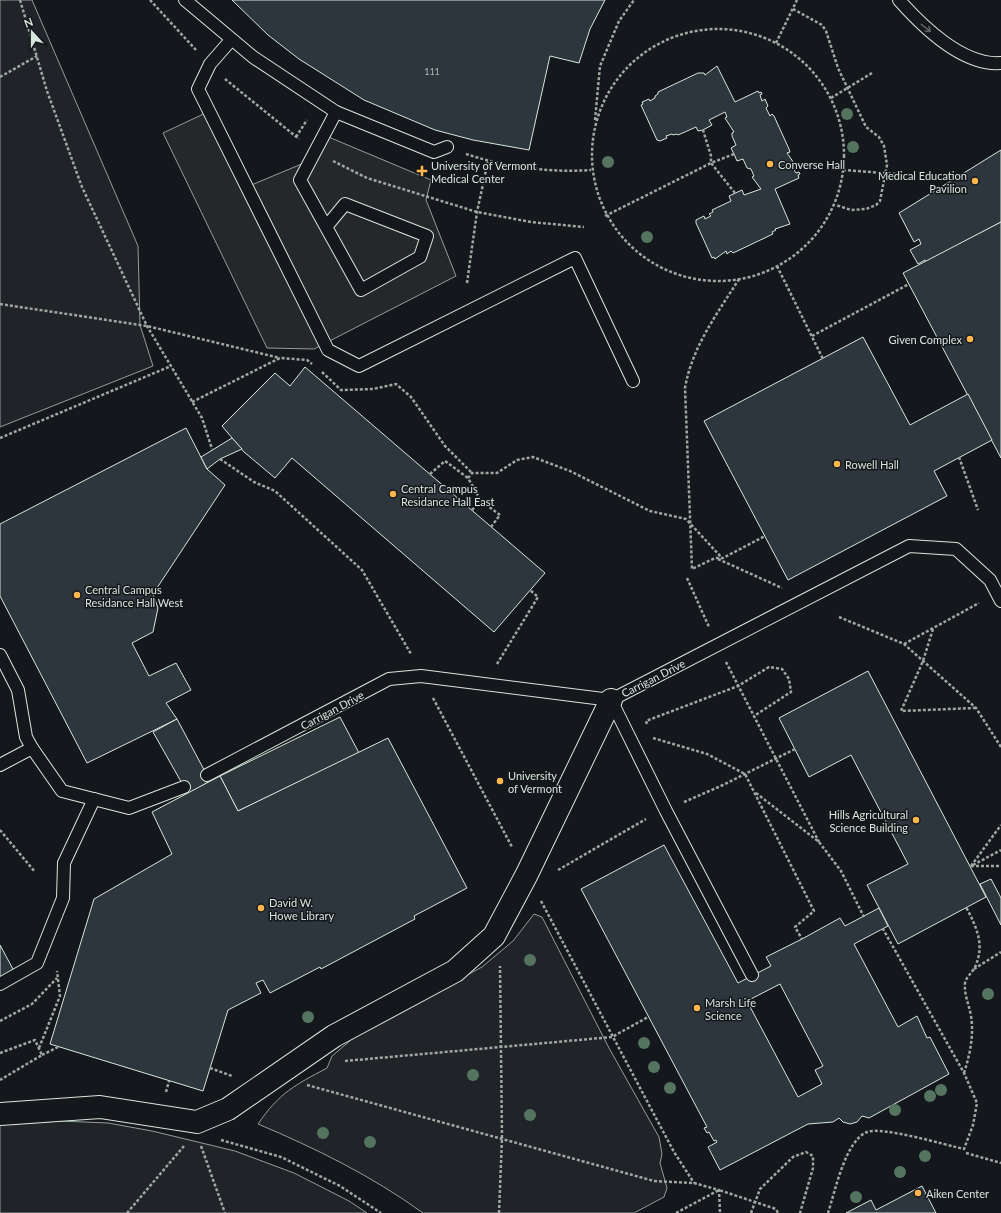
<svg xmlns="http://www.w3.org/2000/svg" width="1001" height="1213" font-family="Lato,sans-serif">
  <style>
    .green { fill: #202428; stroke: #939e99 }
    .parking { fill: #24282b; stroke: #939e99 }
    .building { fill: #2c363c; stroke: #d8e6dc; fill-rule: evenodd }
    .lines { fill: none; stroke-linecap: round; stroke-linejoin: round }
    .lane-casing { stroke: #d8e6dc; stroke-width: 14 }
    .street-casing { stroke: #d8e6dc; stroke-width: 24 }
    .path { stroke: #9da8a2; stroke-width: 2.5; stroke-dasharray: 3 2; stroke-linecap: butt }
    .lane { stroke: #14181c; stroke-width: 12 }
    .street { stroke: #14181c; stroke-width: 22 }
    .tree { fill: #55745f }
    .oneway { stroke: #59605f }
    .poi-dot { fill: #ffb74d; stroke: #14181c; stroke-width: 1.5 }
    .labels { text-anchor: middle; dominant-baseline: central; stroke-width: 3; stroke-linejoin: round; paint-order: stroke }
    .number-label { font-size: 9px; fill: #adbab4 }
    .poi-label { font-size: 11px; fill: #d8e6dc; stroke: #14181c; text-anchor: start }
    .street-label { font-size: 11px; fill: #d8e6dc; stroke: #14181c }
  </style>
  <rect width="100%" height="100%" fill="#14181c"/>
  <g class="green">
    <path d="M 0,0 L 32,0 L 138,246 L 140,325 L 153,366 L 0,427 Z"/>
    <path d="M 534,914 L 542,917 L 609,1048 L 659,1137 L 662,1154 L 660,1163 L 667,1188 L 664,1197 L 634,1213 L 423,1213 C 372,1176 315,1148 258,1124 C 279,1093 295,1085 327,1068 L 332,1056 L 358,1034 L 482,967 L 513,941 Z"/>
    <path d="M 61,1121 L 108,1123 L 152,1131 L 235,1151 L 294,1173 L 349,1201 L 367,1213 L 0,1213 L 0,1125 Z"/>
  </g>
  <path class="parking" d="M 212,110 L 249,186 L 304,163 L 319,133 L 431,180 L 426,200 L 456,276 L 314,349 L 267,348 L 163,133 Z"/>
  <g class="building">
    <path d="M 232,0 L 605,0 L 590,29 L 579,63 L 550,56 L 529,150 L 473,140 L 435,130 L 364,100 L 299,59 L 268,35 Z"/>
    <path d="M 717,66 L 735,102 L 758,91 L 759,93 L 761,92 L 762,94 L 760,95 L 762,101 L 765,99 L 768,106 L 766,108 L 770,116 L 772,114 L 774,116 L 789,149 L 790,152 L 787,153 L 796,166 L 793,168 L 796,173 L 799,172 L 800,174 L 798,175 L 799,178 L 775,189 L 790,224 L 775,229 L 776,230 L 772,232 L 773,234 L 733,253 L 731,251 L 727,254 L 726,251 L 715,259 L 714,257 L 712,258 L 696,223 L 696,220 L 704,216 L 705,219 L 711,216 L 709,214 L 713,212 L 712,210 L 731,201 L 729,196 L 742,190 L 744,195 L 761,189 L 752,177 L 754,176 L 751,169 L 747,168 L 743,159 L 737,161 L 734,154 L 731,148 L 736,145 L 732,136 L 732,133 L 734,132 L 725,118 L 727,117 L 725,112 L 709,120 L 712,125 L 703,130 L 698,131 L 696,127 L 678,135 L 677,134 L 673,135 L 672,134 L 666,136 L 667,138 L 660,141 L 657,140 L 641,105 L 643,104 L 642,102 L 649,99 L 650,101 L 655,98 L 655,96 L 658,94 L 658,92 L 698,73 L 704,73 L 705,75 Z"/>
    <path d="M 1001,150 L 1001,222 L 926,262 L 925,260 L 918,264 L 910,250 L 921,244 L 919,239 L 914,242 L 899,213 Z"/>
    <path d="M 1001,222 L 1001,458 L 903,273 Z"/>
    <path d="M 863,337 L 910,425 L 968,394 L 992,440 L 934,471 L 947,496 L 788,580 L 704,421 Z"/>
    <path d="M 305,367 L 545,573 L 494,632 L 292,458 L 275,478 L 244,452 L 222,426 L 275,373 L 290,386 Z"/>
    <path d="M 186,428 L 207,469 L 225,485 L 153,594 L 158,608 L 153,632 L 132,643 L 149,676 L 176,663 L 191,690 L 166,703 L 177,719 L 87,763 L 0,596 L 0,524 Z"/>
    <path d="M 232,438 L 242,449 L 220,459 L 207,469 L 201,457 Z"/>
    <path d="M 868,671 L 986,897 L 898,944 L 867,885 L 908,864 L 851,755 L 809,777 L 779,718 Z"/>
    <path d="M 340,717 L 359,753 L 238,811 L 220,776 Z"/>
    <path d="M 177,719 L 210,781 L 188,794 L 153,732 Z"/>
    <path d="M 388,738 L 467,888 L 414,916 L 415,919 L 321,969 L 320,967 L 270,993 L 263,980 L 256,983 L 261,993 L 228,1010 L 203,1091 L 50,1044 L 94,899 L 172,854 L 152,812 L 220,776 L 238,811 Z"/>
    <path d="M 664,845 L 738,983 L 771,966 L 766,957 L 802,939 L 840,918 L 845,926 L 879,908 L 888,926 L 854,944 L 898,1027 L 917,1016 L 927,1038 L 930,1037 L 949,1074 L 869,1118 L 862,1116 L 857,1122 L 850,1124 L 843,1122 L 839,1118 L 833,1122 L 808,1124 L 720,1170 L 708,1147 L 717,1142 L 716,1140 L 714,1141 L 709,1132 L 707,1133 L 704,1128 L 707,1127 L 581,889 ZM 780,984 L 823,1066 L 815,1070 L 822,1084 L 798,1097 L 747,1001 Z"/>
    <path d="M 991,879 L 1001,898 L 1001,925 L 980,884 Z"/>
    <path d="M 0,945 L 14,971 L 0,978 Z"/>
    <path d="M 922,1186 L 936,1213 L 846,1213 L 871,1200 L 876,1210 Z"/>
  </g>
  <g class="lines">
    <g class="lane-casing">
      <g id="lane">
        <path d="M 185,0 L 253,57 L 336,112 L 434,152 L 447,147"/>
        <path d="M 899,0 C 922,26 963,66 1001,63"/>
        <path d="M 231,40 L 210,64 L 198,89 L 328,350 L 359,366 L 575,258 L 633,381"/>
        <path d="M 326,227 L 345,204 L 427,236 L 420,257 L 361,290 L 300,180 L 336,112"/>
        <path d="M 0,655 L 18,690 L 26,737 L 32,748 L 62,791 L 129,808 L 184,787"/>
        <path d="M 611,700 L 666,811 L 752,975"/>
        <path d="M 0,765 L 32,748"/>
        <path d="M 207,775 L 389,679 L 421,676 L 611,700 L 909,546 L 956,549 L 990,580 L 1001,601"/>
        <path d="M 0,984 L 37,963 L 63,898 L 64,863 L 94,799"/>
      </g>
    </g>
    <g class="street-casing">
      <path id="street" d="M 0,1114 L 100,1107 L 197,1122 L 228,1109 L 334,1036 L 455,971 L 494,936 L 527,874 L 611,700"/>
    </g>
    <g class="path">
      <path d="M 20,0 L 47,91 L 82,187 L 147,326 L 202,418 L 212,449"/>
      <path d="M 150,0 L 196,50"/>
      <path d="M 793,9 L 822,25 L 826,31 L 838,68 L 866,127 L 879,137 L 884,146 L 887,165 L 880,201 L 876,205 L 866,209 L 851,210 L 836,205"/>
      <circle cx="718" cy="155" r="126"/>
      <path d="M 776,43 L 797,0"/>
      <path d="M 0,77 L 37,56"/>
      <path d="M 225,79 L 299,139"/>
      <path d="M 831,98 L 872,73"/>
      <path d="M 595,120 L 600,66 L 619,21 L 634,0"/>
      <path d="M 296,137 L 307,120"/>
      <path d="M 466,154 C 505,167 550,173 591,170"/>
      <path d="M 734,154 L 711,163 L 735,193"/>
      <path d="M 333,161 L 367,178 L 477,212 L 531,222 L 584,227"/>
      <path d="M 843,170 L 897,174"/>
      <path d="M 605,216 L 711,163 L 711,156 L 703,130"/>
      <path d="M 777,266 L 823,359"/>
      <path d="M 739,279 C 717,314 692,347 685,388 L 692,569 L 715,558 L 723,558 L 765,536"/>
      <path d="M 467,283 L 477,212 L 488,161"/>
      <path d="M 0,304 L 147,326 L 280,358"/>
      <path d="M 812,336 L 909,284"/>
      <path d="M 322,372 L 341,390 L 373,389 L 396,384 L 411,397 L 445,446 L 472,473"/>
      <path d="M 192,402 L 280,358 L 307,360 L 312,364"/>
      <path d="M 0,438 L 171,366"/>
      <path d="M 959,457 L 978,510"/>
      <path d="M 220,459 L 254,482 L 275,491 L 362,570 L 411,654"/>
      <path d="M 430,474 L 445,461 L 468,478"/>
      <path d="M 472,510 L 481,501"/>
      <path d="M 491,527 L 500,515 L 481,501 L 468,478 L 472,473 L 497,473 L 517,460 L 533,457 L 570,471 L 650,511 L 686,519 L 722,558"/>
      <path d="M 718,559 L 782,588"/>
      <path d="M 687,578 L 709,627"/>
      <path d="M 839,617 L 904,644 L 976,708 L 1001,747"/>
      <path d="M 933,629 L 923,661 L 901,711 L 975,708"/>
      <path d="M 904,644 L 979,603"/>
      <path d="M 726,662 L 819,842"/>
      <path d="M 497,664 L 538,597 L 530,590"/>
      <path d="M 433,698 L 512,847"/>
      <path d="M 647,724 L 646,721 L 738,686 L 769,667 L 782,669 L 789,679 L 791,692 L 754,716"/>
      <path d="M 653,738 L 707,754 L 745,774 L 814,911 L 795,927 L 802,939"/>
      <path d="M 756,793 L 819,842 L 841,871 L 864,917"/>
      <path d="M 684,802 L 723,785 L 795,749"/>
      <path d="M 0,830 L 35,872"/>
      <path d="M 973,865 L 1001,850"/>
      <path d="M 971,866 L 1001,825"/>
      <path d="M 971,866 L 1001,866"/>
      <path d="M 558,870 L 646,819"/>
      <path d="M 541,901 L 674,1152 L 694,1183"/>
      <path d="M 974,969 L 1001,952"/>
      <path d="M 0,1021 L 32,1004 L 57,978"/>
      <path d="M 39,1048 L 60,996 L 57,971"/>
      <path d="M 0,1053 L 35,1040 L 42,1055 L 0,1080"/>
      <path d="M 42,1055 L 58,1047"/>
      <path d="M 345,1061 L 612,1037 L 648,1017"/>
      <path d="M 210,1068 L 232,1076"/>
      <path d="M 964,1073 C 970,1054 974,1036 971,1016 C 969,1004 964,995 965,983 C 966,977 972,973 975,967 C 985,945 977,928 966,907"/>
      <path d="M 307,1085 L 654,1181 L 694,1183 L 719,1190 L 720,1213"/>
      <path d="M 166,1092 L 169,1081"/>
      <path d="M 221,1140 L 281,1157 L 340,1186 L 381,1213"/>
      <path d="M 201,1146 L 225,1213"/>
      <path d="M 966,1153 L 1001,1163"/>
      <path d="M 127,1213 L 184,1146"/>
      <path d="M 499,1213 L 502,1138 L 500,966"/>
      <path d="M 676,1213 L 719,1190 L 776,1209 L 778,1213"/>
      <path d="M 751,1213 L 760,1189 L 793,1157 L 806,1152 L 813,1156 L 813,1168 L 800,1213"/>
      <path d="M 828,1213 C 835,1192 845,1141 867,1132 C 881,1126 946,1145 964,1149 L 973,1125 L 977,1103 L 964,1073 L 883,929"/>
    </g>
    <use href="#lane" class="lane"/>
    <use href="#street" class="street"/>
  </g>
  <g class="tree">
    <circle cx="847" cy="114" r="6"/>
    <circle cx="853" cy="147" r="6"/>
    <circle cx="608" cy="162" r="6"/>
    <circle cx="647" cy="237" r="6"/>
    <circle cx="530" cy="960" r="6"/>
    <circle cx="988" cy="994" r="6"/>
    <circle cx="308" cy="1017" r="6"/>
    <circle cx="644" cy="1043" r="6"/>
    <circle cx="654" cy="1067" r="6"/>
    <circle cx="473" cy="1075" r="6"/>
    <circle cx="670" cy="1088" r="6"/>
    <circle cx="941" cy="1090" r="6"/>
    <circle cx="930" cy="1096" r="6"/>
    <circle cx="895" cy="1110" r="6"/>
    <circle cx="530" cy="1115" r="6"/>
    <circle cx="323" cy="1133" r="6"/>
    <circle cx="370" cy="1142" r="6"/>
    <circle cx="925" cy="1156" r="6"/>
    <circle cx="900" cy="1172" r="6"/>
    <circle cx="856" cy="1197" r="6"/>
  </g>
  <defs><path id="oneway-shaft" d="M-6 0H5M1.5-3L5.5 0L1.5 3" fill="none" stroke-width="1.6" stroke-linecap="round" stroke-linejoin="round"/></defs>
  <use class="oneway" href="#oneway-shaft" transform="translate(926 28) rotate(38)"/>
  <g class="poi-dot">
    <circle cx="770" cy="164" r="4"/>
    <path d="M420 165h4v4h4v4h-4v4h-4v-4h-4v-4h4z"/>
    <circle cx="975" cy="181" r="4"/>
    <circle cx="970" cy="339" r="4"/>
    <circle cx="837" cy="464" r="4"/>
    <circle cx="393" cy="494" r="4"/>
    <circle cx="77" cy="595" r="4"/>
    <circle cx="500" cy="781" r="4"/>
    <circle cx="916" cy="820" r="4"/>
    <circle cx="261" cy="908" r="4"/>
    <circle cx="697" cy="1008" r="4"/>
    <circle cx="918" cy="1193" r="4"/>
  </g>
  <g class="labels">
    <g class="number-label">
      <text x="432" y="71">111</text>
    </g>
    <g class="poi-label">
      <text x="778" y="164">Converse Hall</text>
      <text x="431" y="165">University of Vermont<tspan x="431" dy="13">Medical Center</tspan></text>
      <text x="967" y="175" text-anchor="end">Medical Education<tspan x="967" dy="13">Pavilion</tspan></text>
      <text x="962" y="339" text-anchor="end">Given Complex</text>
      <text x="845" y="464">Rowell Hall</text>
      <text x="401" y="488">Central Campus<tspan x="401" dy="13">Residance Hall East</tspan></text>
      <text x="85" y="589">Central Campus<tspan x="85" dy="13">Residance Hall West</tspan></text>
      <text x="508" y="775">University<tspan x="508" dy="13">of Vermont</tspan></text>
      <text x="908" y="814" text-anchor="end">Hills Agricultural<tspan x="908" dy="13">Science Building</tspan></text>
      <text x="269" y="902">David W.<tspan x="269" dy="13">Howe Library</tspan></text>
      <text x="705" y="1002">Marsh Life<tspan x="705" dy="13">Science</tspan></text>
      <text x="926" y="1193">Aiken Center</text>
    </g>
    <g class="street-label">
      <text transform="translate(653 678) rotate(-27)">Carrigan Drive</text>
      <text transform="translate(332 710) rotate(-28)">Carrigan Drive</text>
    </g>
  </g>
  <g transform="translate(32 32) rotate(339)" stroke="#14181c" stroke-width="3" paint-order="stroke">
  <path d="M0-3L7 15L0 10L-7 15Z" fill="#d8e6dc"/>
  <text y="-6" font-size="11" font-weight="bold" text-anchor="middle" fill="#d8e6dc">N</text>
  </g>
</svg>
